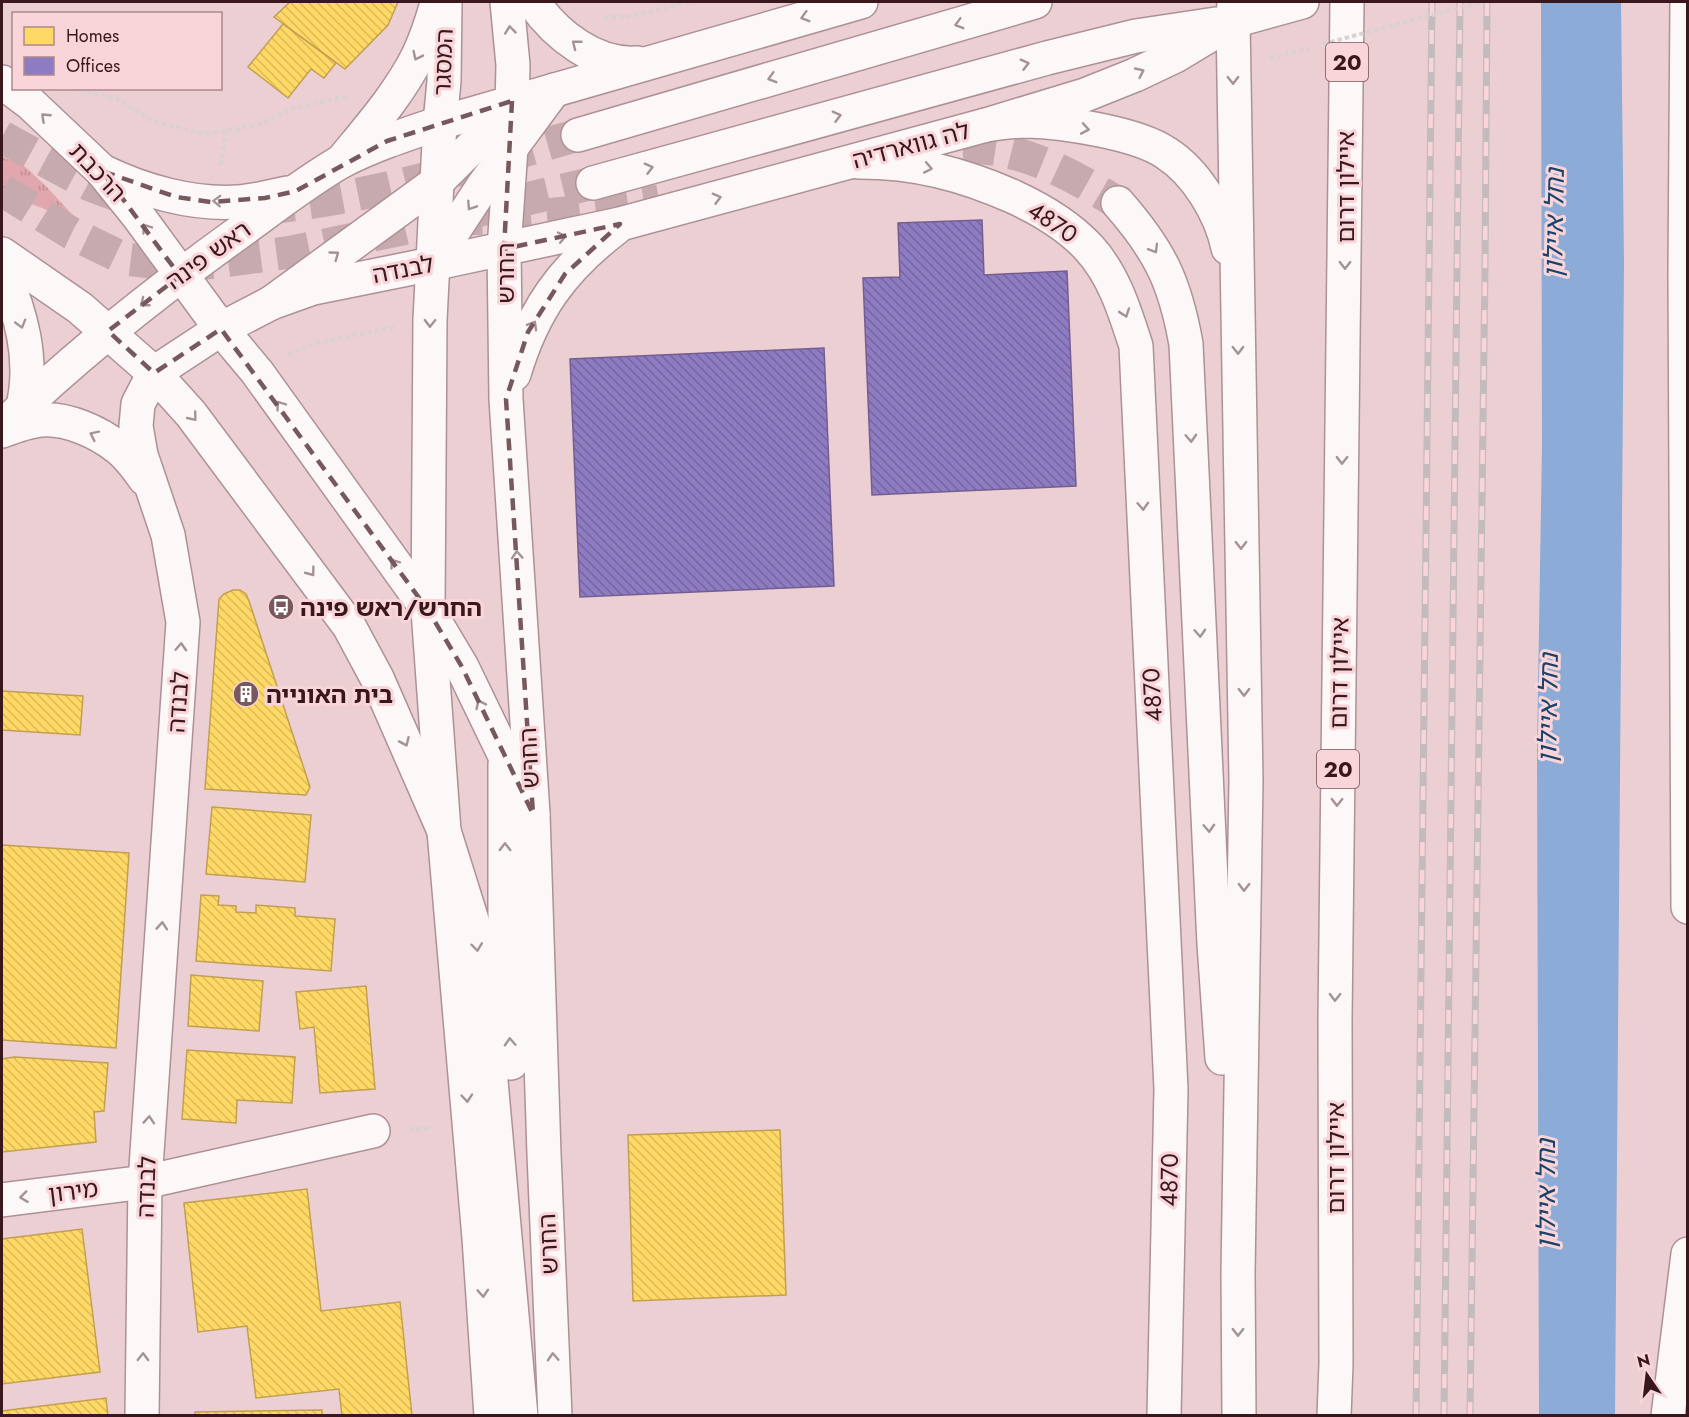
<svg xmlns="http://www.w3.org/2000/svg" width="1689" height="1417" font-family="Jost,'Noto Sans Hebrew',sans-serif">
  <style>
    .grass { fill: url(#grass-tufts) }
    .water { fill: #8cabd6 }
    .homes { fill: url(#homes-back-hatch); stroke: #c39f50; stroke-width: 1.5 }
    .offices { fill: url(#offices-back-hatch); stroke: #745e91; stroke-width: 1.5 }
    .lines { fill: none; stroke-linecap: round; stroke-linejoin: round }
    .major-tunnel { stroke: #c7aaae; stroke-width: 33; stroke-dasharray: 33 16; stroke-linecap: butt }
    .highway-tunnel { stroke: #c7aaae; stroke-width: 33; stroke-dasharray: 33 16; stroke-linecap: butt }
    .minor-casing { stroke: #ad9196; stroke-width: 36 }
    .major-casing { stroke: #ad9196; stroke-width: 36 }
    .highway-casing { stroke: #ad9196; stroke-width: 36 }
    .path { stroke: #dad1d2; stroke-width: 4; stroke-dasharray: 4.5 3; stroke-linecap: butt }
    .minor { stroke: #fcf8f8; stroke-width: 33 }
    .major { stroke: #fcf8f8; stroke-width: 33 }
    .highway { stroke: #fcf8f8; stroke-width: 33 }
    .rail-casing { stroke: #c4bbbd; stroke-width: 7 }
    .rail { stroke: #f9d4d8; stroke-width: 4.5; stroke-dasharray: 14; stroke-linecap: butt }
    .path-bridge { stroke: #dad1d2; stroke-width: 4; stroke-dasharray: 4.5 3; stroke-linecap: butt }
    .oneway { stroke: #a49395 }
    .marked { fill: none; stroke: #77585c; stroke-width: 4.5; stroke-dasharray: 12 8; stroke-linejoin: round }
    .labels { text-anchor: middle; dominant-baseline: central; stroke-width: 6; stroke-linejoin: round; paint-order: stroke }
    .shield { fill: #f9d4d8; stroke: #725055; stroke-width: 1.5 }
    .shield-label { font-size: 22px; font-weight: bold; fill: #38181d }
    .street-label { font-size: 24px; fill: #38181d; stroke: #f9d4d8 }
    .poi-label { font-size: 24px; font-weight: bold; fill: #38181d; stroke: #f9d4d8; text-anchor: start }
    .water-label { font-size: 26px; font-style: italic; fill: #19426a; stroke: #f9d4d8 }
  </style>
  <defs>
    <pattern id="grass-tufts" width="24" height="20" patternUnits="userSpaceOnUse" patternTransform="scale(1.5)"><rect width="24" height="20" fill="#e1a6ae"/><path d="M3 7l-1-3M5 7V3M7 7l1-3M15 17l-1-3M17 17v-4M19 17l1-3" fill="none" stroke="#c28e95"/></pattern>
    <pattern id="homes-back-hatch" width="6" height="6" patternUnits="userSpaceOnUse" patternTransform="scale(1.5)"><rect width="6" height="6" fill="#ffd966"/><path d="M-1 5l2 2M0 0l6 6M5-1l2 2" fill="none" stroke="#dbba58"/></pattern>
    <pattern id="offices-back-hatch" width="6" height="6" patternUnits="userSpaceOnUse" patternTransform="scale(1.5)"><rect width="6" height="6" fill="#8e7cc3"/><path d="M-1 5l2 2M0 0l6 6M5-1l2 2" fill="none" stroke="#75659e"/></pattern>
  </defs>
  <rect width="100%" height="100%" fill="#ebcfd2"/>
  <path class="grass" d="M 2,157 L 24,166 L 46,186 L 77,220 L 71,225 C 45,206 31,204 2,195 Z"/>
  <path class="water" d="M 1541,2 L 1621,2 L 1624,263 L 1615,1415 L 1539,1415 L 1537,751 L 1542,445 Z"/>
  <g class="homes">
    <path d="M 290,2 L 398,2 L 388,25 L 345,69 L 274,17 Z"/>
    <path d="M 283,24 L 336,63 L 324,78 L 311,69 L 288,98 L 248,67 Z"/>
    <path d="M 233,590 L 240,590 L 246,594 L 249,601 L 310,787 L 306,795 L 205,789 L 219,599 L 224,594 Z"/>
    <path d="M 2,691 L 83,696 L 80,735 L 2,730 Z"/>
    <path d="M 212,807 L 311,815 L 305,882 L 206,874 Z"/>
    <path d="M 2,845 L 129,853 L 116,1048 L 2,1040 Z"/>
    <path d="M 201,895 L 219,896 L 218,905 L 236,906 L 236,912 L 256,913 L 256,905 L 295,908 L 295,916 L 335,919 L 331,971 L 196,961 Z"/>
    <path d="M 191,975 L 263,981 L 259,1031 L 188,1026 Z"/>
    <path d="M 366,986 L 375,1089 L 320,1093 L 314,1027 L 300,1029 L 296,992 Z"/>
    <path d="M 187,1050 L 295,1057 L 292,1103 L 237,1100 L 236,1123 L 182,1119 Z"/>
    <path d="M 15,1057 L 108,1063 L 104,1111 L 94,1112 L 96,1142 L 2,1152 L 2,1059 Z"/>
    <path d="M 780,1130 L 786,1295 L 633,1301 L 628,1135 Z"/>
    <path d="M 307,1189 L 321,1311 L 400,1302 L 412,1416 L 342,1416 L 339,1389 L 256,1398 L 247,1326 L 198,1332 L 184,1203 Z"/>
    <path d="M 82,1229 L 100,1372 L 2,1384 L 2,1239 Z"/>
    <path d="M 106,1398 L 108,1416 L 2,1416 L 2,1411 Z"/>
    <path d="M 322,1410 L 322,1416 L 195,1416 L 195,1412 Z"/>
  </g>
  <g class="offices">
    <path d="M 982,220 L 984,275 L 1067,271 L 1076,486 L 872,495 L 863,278 L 900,277 L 898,223 Z"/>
    <path d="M 824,348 L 834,586 L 580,597 L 570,359 Z"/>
  </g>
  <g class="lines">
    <g class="major-tunnel">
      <path d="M 2,137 L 90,185 L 133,201"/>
      <path d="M 2,190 L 71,233 L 125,259 L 184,266 L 292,252 L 402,229 L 593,183"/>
      <path d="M 261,208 C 369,200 474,165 578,135"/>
    </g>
    <g class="highway-tunnel">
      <path d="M 914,155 C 936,151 960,147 983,148 C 1032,152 1077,178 1118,203"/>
      <path d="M 449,219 C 521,218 588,213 659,201"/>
    </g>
    <g class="minor-casing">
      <g id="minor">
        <path d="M 2,82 L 30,103 L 102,171 L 139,217 L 221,329 L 257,372 L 428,610 L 462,667 L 533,814"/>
        <path d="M 859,162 C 916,162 962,174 1014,197 C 1042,210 1068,225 1089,248 C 1114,275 1125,312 1136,346 L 1171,1089 L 1164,1416"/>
        <path d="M 102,171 C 143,191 192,205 238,202 C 255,201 272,196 288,193"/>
        <path d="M 2,254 L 80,308 L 154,373 L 191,414 L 349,626 L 377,678 L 444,831 L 475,930 L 484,1003 L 521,1416"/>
        <path d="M 2,269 C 21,313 34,359 23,406"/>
        <path d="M 2,427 C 74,357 152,295 234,236 C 269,211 304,183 342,161 C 373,145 407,134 440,123"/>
        <path d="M 2,431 C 15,426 28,421 42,420 C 67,418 98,432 117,447 C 128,455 137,468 145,479"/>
        <path d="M 505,764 L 505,929 L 511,1063"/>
        <path d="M 2,1200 L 145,1182 L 373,1131"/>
        <path d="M 142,1416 L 145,1182 L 183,622 L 168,535 L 141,455 L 136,426 L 138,404 L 154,373 L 221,329 L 271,303 L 313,288 L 432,264 L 483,186 L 554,90"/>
      </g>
    </g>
    <g class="major-casing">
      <g id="major">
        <path d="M 445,2 L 444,81 L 440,123 L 430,320 L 428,610 L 444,831 L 479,1238 L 491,1416"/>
        <path d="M 507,2 L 513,65 L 511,148 L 504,249 L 506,399 L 533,814 L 544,1154 L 555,1416"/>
        <path d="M 533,2 C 556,35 595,66 637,63"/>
        <path d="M 440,123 L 861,2"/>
        <path d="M 578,135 L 1035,2"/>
        <path d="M 342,161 C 369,128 399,94 418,56 C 426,39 432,21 437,3"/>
        <path d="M 593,183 L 1047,58 L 1136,36 L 1216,24"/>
        <path d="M 432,264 L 620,224 L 986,125 L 1085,95 L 1135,75 L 1175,56 L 1233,21 L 1302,2"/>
        <path d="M 271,303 L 437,182 L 474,145 L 512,101"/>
        <path d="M 514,374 C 533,310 562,269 616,228"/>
      </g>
    </g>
    <g class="highway-casing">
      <g id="highway">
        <path d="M 1234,2 L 1233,21 L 1246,780 L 1238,1273 L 1239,1416"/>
        <path d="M 1687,2 L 1685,272 L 1688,907"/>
        <path d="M 986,125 C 999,123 1013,121 1027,121 C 1063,122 1137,133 1166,153 C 1196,172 1221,213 1228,248"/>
        <path d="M 1118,203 C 1160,251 1175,282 1186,344 L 1214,944 L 1222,1058"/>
        <path d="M 1334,1416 L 1336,1364 L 1335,1020 L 1347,2"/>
        <path d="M 1668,1416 L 1688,1254"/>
      </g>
    </g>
    <g class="path">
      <path d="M 604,17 L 632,16 L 691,2"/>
      <path d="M 1270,58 L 1309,48"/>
      <path d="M 72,89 L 116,98 L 153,121 L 205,134 L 258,125 L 291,109 L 347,96"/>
      <path d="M 221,165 L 226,130"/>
      <path d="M 288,354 L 313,344 L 394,327"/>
      <path d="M 409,1129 L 432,1128"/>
    </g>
    <use href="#minor" class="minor"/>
    <use href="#major" class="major"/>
    <use href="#highway" class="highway"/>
    <g class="rail-casing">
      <g id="rail">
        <path d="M 1416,1416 L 1432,2"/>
        <path d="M 1444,1416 L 1460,2"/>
        <path d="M 1470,1416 L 1485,270 L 1487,2"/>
      </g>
    </g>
    <use href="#rail" class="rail"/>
    <path class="path-bridge" d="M 1323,44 L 1481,2"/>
  </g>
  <defs><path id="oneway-chevron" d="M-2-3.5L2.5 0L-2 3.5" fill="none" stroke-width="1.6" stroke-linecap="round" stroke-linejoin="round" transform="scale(1.5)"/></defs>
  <g class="oneway">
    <use href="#oneway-chevron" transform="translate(805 17) rotate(164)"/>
    <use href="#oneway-chevron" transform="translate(959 24) rotate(164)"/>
    <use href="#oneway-chevron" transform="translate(510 30) rotate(-96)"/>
    <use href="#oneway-chevron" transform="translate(576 44) rotate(-142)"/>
    <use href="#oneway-chevron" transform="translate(417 56) rotate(116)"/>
    <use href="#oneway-chevron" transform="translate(1025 64) rotate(-15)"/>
    <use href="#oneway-chevron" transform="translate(1140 72) rotate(-25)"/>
    <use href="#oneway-chevron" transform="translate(772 78) rotate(164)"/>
    <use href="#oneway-chevron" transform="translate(1233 80) rotate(89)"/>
    <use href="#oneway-chevron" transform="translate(837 116) rotate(-15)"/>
    <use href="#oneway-chevron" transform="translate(45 117) rotate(-137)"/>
    <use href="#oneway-chevron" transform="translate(1085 129) rotate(10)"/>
    <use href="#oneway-chevron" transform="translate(649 168) rotate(-15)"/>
    <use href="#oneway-chevron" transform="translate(928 168) rotate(11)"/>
    <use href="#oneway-chevron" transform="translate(717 198) rotate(-15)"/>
    <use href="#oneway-chevron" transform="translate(217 201) rotate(-178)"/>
    <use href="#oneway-chevron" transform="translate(471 206) rotate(123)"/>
    <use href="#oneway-chevron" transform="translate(146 228) rotate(-125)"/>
    <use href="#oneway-chevron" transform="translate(562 237) rotate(-12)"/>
    <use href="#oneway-chevron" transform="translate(1154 249) rotate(59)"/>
    <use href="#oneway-chevron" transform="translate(335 255) rotate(-36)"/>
    <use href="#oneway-chevron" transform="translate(1345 265) rotate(90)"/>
    <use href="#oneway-chevron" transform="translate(144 303) rotate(142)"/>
    <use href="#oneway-chevron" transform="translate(1125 313) rotate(71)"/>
    <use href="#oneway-chevron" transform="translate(430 323) rotate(91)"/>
    <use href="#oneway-chevron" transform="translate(21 324) rotate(74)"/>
    <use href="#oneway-chevron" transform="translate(533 325) rotate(-60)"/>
    <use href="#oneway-chevron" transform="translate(1238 350) rotate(89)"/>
    <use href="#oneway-chevron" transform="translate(280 405) rotate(-126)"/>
    <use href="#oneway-chevron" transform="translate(193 417) rotate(51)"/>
    <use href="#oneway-chevron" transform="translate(94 435) rotate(-154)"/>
    <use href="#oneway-chevron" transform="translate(1191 438) rotate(87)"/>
    <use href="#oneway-chevron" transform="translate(1342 460) rotate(91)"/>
    <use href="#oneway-chevron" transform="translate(1143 506) rotate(87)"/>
    <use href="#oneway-chevron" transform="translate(1241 545) rotate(89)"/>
    <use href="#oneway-chevron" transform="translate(517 555) rotate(-94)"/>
    <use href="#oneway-chevron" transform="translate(394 563) rotate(-126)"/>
    <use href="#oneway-chevron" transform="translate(311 572) rotate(53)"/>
    <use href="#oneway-chevron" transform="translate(1200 633) rotate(87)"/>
    <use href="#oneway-chevron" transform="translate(181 647) rotate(-87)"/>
    <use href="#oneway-chevron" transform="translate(1244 692) rotate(89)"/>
    <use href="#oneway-chevron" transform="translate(480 704) rotate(-116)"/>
    <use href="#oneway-chevron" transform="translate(405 742) rotate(66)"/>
    <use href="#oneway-chevron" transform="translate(1337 802) rotate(91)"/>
    <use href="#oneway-chevron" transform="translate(1209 828) rotate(87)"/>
    <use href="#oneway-chevron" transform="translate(505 847) rotate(-90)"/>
    <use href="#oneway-chevron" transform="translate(1244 887) rotate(91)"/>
    <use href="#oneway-chevron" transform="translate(162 926) rotate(-86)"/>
    <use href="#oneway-chevron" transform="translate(477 947) rotate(83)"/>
    <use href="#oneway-chevron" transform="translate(1335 997) rotate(91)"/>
    <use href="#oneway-chevron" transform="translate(510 1042) rotate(-93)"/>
    <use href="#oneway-chevron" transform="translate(467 1098) rotate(85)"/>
    <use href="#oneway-chevron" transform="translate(149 1120) rotate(-86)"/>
    <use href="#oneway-chevron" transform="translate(24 1197) rotate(173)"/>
    <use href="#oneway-chevron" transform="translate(483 1293) rotate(86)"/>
    <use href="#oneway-chevron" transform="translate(1238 1332) rotate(90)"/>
    <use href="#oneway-chevron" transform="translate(143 1357) rotate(-89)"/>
    <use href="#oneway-chevron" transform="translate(553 1357) rotate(-93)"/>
  </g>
  <path class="marked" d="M 512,101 L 504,249 L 620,224 L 565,274 L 528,332 L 506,399 L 533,814 L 462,667 L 428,610 L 221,329 L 154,373 L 108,331 L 180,276 L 102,171 L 176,197 L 211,202 L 265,198 L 296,191 L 387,141 Z"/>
  <defs>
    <g id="bus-disc" transform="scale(1.35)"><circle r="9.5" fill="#77585c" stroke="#f9d4d8"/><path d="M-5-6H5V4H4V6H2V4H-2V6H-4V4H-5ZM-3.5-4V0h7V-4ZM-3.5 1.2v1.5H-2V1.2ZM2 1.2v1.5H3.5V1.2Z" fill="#fff"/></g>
    <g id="building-disc" transform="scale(1.35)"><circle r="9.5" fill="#77585c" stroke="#f9d4d8"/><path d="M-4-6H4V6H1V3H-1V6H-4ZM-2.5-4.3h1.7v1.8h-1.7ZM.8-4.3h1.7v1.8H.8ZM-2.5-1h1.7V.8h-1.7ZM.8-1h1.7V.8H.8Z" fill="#fff"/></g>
  </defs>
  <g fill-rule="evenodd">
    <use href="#bus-disc" x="281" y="607"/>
    <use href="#building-disc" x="246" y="694"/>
  </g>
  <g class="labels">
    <g class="shield">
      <rect x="1326" y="43" width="42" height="38" rx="4.5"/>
      <rect x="1317" y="750" width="42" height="38" rx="4.5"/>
    </g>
    <g class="shield-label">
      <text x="1347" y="62">20</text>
      <text x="1338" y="769">20</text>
    </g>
    <g class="street-label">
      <text transform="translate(443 62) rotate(-88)">המסגר</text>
      <text transform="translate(911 145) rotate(-15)">לה גווארדיה</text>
      <text transform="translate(98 172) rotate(47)">הרכבת</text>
      <text transform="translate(1345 187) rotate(-90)">איילון דרום</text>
      <text transform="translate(1053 222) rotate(34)">4870</text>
      <text transform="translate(208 255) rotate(-36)">ראש פינה</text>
      <text transform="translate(403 269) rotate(-11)">לבנדה</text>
      <text transform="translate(505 273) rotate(-90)">החרש</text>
      <text transform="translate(1339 673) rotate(-89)">איילון דרום</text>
      <text transform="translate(1152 695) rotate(-93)">4870</text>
      <text transform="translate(178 702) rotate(-86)">לבנדה</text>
      <text transform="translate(529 758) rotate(-93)">החרש</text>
      <text transform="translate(1335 1158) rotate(-90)">איילון דרום</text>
      <text transform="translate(1169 1180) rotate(-89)">4870</text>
      <text transform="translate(146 1187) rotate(-88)">לבנדה</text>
      <text transform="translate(73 1191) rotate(-7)">מירון</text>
      <text transform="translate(548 1244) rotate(-93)">החרש</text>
    </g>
    <g class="poi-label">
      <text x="300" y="607">החרש/ראש פינה</text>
      <text x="266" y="694">בית האונייה</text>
    </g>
    <g class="water-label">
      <text transform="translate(1554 223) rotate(-89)">נחל איילון</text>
      <text transform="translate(1548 708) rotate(-89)">נחל איילון</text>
      <text transform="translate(1546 1194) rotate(-90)">נחל איילון</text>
    </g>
  </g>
  <rect width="1689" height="1417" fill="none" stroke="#38181d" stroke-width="6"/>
  <rect x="12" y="12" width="210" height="78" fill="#f9d4d8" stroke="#ac898d" stroke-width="1.5"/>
  <rect x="24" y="27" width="30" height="18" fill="#ffd966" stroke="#ac898d" stroke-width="1.5"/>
  <text x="66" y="42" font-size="18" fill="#38181d">Homes</text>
  <rect x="24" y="57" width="30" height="18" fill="#8e7cc3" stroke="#ac898d" stroke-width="1.5"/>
  <text x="66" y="72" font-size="18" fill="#38181d">Offices</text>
  <g transform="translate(1647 1375) rotate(346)" stroke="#f9d4d8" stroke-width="4.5" paint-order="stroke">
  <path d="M0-4.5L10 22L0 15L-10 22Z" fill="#38181d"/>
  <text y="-9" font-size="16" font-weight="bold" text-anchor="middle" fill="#38181d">N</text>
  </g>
</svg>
